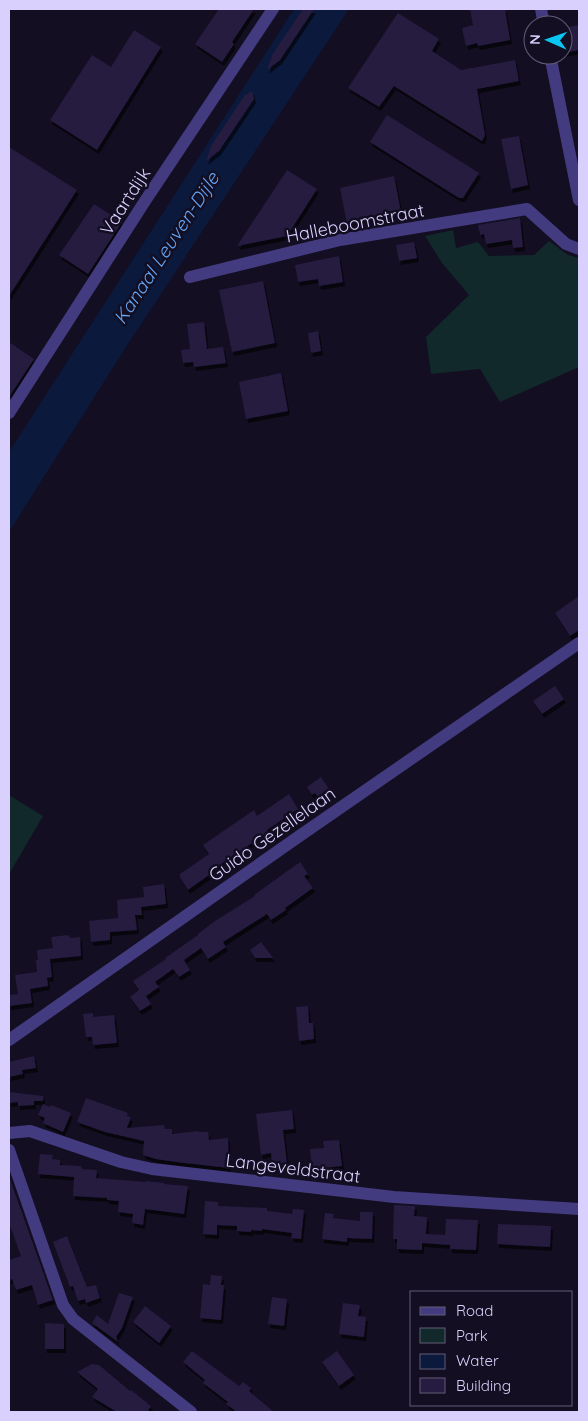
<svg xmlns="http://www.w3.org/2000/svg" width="588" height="1421" font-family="Quicksand,sans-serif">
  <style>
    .green { fill: #11292b }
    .water { fill: #0b193d }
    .building { fill: #261b41; filter: url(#shadow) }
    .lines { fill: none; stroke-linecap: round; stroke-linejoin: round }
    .minor { stroke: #433b7f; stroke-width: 12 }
    .labels { text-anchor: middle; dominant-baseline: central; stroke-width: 5; stroke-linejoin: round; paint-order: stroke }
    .street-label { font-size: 18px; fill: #d9d0fd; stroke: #130e21 }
    .water-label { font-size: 19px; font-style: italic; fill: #61a6fa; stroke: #130e21 }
  </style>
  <defs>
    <filter id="shadow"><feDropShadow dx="2" dy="4" stdDeviation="0" flood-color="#0009"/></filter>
  </defs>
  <rect width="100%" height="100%" fill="#130e21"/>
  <g class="green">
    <path d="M 453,230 L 456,248 L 478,242 L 489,256 L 534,255 L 549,241 L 568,255 L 579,258 C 579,265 576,276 579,283 L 579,367 L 500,402 L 480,369 L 431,374 L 426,337 L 469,295 L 442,263 L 425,236 Z"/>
    <path d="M 9,795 L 43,816 L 9,874 Z"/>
  </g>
  <path class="water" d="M 294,9 L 349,9 L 126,347 L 9,532 L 9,452 Z"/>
  <g class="building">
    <path d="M 219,9 L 254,9 L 232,42 L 234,44 L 222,62 L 195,44 Z"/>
    <path d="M 303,9 L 314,9 L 280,60 L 267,70 L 272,55 Z"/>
    <path d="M 470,9 L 505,9 L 510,40 L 478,46 L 477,43 L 466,46 L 462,28 L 473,25 Z"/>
    <path d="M 398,13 L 439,39 L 432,51 L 461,70 L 515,60 L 519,81 L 477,89 L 485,135 L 482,141 L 394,86 L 379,107 L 348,88 Z"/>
    <path d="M 579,25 L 579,50 L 563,53 L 563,28 Z"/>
    <path d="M 134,30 L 161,47 L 97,150 L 50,120 L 92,55 L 111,67 Z"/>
    <path d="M 252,91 L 254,99 L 219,151 L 206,161 L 211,146 L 245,95 Z"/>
    <path d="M 387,115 L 479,173 L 463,198 L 459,198 L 370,142 Z"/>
    <path d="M 519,136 L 528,185 L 511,189 L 501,139 Z"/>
    <path d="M 9,147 L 77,190 L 9,296 Z"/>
    <path d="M 287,170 L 317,189 L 287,236 L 237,246 Z"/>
    <path d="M 394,176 L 401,212 L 347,224 L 340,188 Z"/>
    <path d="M 94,204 L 122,222 L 88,274 L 59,255 Z"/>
    <path d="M 520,218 L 523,247 L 513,248 L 512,240 L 486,244 L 484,234 L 480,235 L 478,225 Z"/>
    <path d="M 414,242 L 417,258 L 399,261 L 396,245 Z"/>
    <path d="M 339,256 L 343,282 L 319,286 L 318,279 L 298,282 L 295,265 Z"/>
    <path d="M 263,281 L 275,343 L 232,352 L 219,290 Z"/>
    <path d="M 204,322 L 207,349 L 223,347 L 226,363 L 194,367 L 193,362 L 183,363 L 181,350 L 190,349 L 187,324 Z"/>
    <path d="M 318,331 L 321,351 L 311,353 L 308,333 Z"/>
    <path d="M 9,342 L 34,359 L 9,397 Z"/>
    <path d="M 281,373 L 288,411 L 246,419 L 239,382 Z"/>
    <path d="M 579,596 L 579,630 L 570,636 L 555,613 Z"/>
    <path d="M 555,686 L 564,699 L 542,714 L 533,701 Z"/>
    <path d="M 321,777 L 331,792 L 320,800 L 315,793 L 312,795 L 307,787 Z"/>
    <path d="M 289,794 L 298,809 L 267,830 L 268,832 L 208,873 L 209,875 L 188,890 L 180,877 L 180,874 L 209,854 L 203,845 L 254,810 L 257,816 Z"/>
    <path d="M 300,862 L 308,874 L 304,876 L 313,888 L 285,908 L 286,910 L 271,920 L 267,914 L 223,942 L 226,947 L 208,959 L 201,948 L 184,960 L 190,970 L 179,977 L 173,969 L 155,982 L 159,987 L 146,996 L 151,1004 L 140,1011 L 130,997 L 139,990 L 133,981 L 166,959 L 165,958 L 198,935 L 198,934 L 215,921 L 255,896 L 254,895 Z"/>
    <path d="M 164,884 L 166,904 L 141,907 L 142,915 L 135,915 L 137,930 L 110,932 L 110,940 L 91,942 L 89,921 L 118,918 L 117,900 L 144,897 L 143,887 Z"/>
    <path d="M 68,935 L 71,938 L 80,937 L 81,956 L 50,959 L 52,977 L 47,978 L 48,986 L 30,989 L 32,1003 L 9,1006 L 9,995 L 18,994 L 15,975 L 37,972 L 36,960 L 38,960 L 37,950 L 53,948 L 51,937 Z"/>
    <path d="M 261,942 L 273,958 L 255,958 L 250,950 Z"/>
    <path d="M 308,1006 L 309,1023 L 313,1023 L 314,1039 L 299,1041 L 296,1007 Z"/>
    <path d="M 93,1013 L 93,1017 L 114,1015 L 117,1043 L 93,1045 L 92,1037 L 86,1037 L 83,1014 Z"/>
    <path d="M 34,1056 L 36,1068 L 22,1070 L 23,1074 L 9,1077 L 9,1062 Z"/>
    <path d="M 9,1092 L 43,1096 L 43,1101 L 34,1101 L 34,1105 L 18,1106 L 18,1102 L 9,1103 Z"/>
    <path d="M 86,1098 L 128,1113 L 127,1116 L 131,1117 L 127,1128 L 164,1125 L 165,1129 L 172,1129 L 172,1134 L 199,1131 L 199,1132 L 208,1132 L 209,1140 L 228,1138 L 229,1168 L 176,1162 L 156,1159 L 143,1155 L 144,1141 L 105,1132 L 77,1122 Z"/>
    <path d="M 43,1104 L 50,1107 L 51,1105 L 71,1113 L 63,1132 L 43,1123 L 45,1118 L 38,1115 Z"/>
    <path d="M 292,1110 L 294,1129 L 283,1130 L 287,1163 L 282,1163 L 283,1167 L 273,1169 L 271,1153 L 261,1155 L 256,1114 Z"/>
    <path d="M 339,1140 L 342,1166 L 312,1169 L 310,1149 L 324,1148 L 323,1141 Z"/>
    <path d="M 40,1154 L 53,1155 L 52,1159 L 60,1160 L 60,1165 L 81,1166 L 82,1169 L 97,1170 L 96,1178 L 145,1182 L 146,1181 L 164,1183 L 164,1184 L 188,1186 L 184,1214 L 145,1209 L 143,1225 L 132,1223 L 133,1214 L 118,1212 L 119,1201 L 107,1200 L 107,1198 L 73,1196 L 74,1177 L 38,1174 Z"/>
    <path d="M 9,1176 L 53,1300 L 38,1305 L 32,1285 L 16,1290 L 12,1279 L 9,1280 L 9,1260 L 21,1256 L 9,1223 Z"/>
    <path d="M 205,1201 L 218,1202 L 218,1206 L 267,1208 L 267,1211 L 292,1214 L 293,1209 L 304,1210 L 301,1239 L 291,1238 L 292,1233 L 262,1229 L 262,1231 L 251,1230 L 251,1232 L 237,1231 L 237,1226 L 217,1225 L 217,1235 L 203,1234 Z"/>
    <path d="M 394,1205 L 415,1206 L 414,1216 L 427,1217 L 426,1234 L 445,1235 L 446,1219 L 478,1220 L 476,1250 L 450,1249 L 450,1245 L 422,1243 L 422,1250 L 397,1249 L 397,1239 L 393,1239 Z"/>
    <path d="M 360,1212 L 373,1212 L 372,1239 L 347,1238 L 347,1242 L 322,1239 L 325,1213 L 334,1214 L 333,1218 L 360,1221 Z"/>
    <path d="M 498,1224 L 551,1226 L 550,1247 L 497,1244 Z"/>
    <path d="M 67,1236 L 87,1287 L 96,1285 L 100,1298 L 86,1303 L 85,1299 L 78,1301 L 73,1286 L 70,1287 L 53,1242 Z"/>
    <path d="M 211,1275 L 222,1276 L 221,1285 L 224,1285 L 221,1320 L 200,1318 L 203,1284 L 210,1285 Z"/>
    <path d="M 119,1293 L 133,1297 L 122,1328 L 116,1337 L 118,1342 L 92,1323 L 97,1315 L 108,1324 Z"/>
    <path d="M 272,1297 L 287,1299 L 284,1326 L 268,1324 Z"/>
    <path d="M 343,1303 L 360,1305 L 358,1316 L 366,1317 L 364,1337 L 339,1334 Z"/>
    <path d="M 145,1306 L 171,1326 L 159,1343 L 133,1322 Z"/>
    <path d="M 45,1323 L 64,1324 L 64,1349 L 45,1349 Z"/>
    <path d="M 192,1351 L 239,1386 L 243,1382 L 251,1388 L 249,1391 L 274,1412 L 237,1412 L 226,1404 L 228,1402 L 203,1383 L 205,1380 L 183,1362 Z"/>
    <path d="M 337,1351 L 354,1375 L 339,1386 L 322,1362 Z"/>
    <path d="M 92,1364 L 99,1365 L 130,1391 L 131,1390 L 151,1406 L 147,1412 L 117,1412 L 92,1397 L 98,1389 L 77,1372 Z"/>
  </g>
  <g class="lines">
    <g class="minor">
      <path d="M 541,9 L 544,25"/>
      <path d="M 550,55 L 579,200"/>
      <path d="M 190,277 L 340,240 L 527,209 L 566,244 L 579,249"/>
      <path d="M 9,413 L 145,201 L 273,9"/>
      <path d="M 9,1040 L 298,837 L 579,643"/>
      <path d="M 9,1133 L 30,1131 L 121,1162 L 152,1169 L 394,1197 L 579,1209"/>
      <path d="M 9,1150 L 63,1305 L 73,1319 L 191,1412"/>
    </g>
  </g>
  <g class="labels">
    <g class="street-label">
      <text transform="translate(125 201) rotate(-57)">Vaartdijk</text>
      <text transform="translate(355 223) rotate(-11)">Halleboomstraat</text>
      <text transform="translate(272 834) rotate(-35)">Guido Gezellelaan</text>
      <text transform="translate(293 1168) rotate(7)">Langeveldstraat</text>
    </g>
    <g class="water-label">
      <text transform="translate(166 248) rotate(-57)">Kanaal Leuven-Dijle</text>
    </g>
  </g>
  <rect width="588" height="1421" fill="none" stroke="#d9d0fd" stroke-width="20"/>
  <rect x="410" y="1291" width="162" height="115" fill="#130e21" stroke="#625c79"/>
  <rect x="420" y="1307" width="25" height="8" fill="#433b7f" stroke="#625c79"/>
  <text x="456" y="1316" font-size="15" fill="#d9d0fd">Road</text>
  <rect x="420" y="1328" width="25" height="15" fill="#11292b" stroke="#625c79"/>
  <text x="456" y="1341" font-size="15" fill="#d9d0fd">Park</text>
  <rect x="420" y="1354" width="25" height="15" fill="#0b193d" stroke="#625c79"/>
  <text x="456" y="1366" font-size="15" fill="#d9d0fd">Water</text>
  <rect x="420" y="1378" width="25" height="15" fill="#261b41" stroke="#625c79"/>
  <text x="456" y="1391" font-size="15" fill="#d9d0fd">Building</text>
  <g transform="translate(548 40) rotate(272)"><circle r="24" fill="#130e21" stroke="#625c79"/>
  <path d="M0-4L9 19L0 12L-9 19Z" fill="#08c5f1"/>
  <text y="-8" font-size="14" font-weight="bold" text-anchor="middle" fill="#d9d0fd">N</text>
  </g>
</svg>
